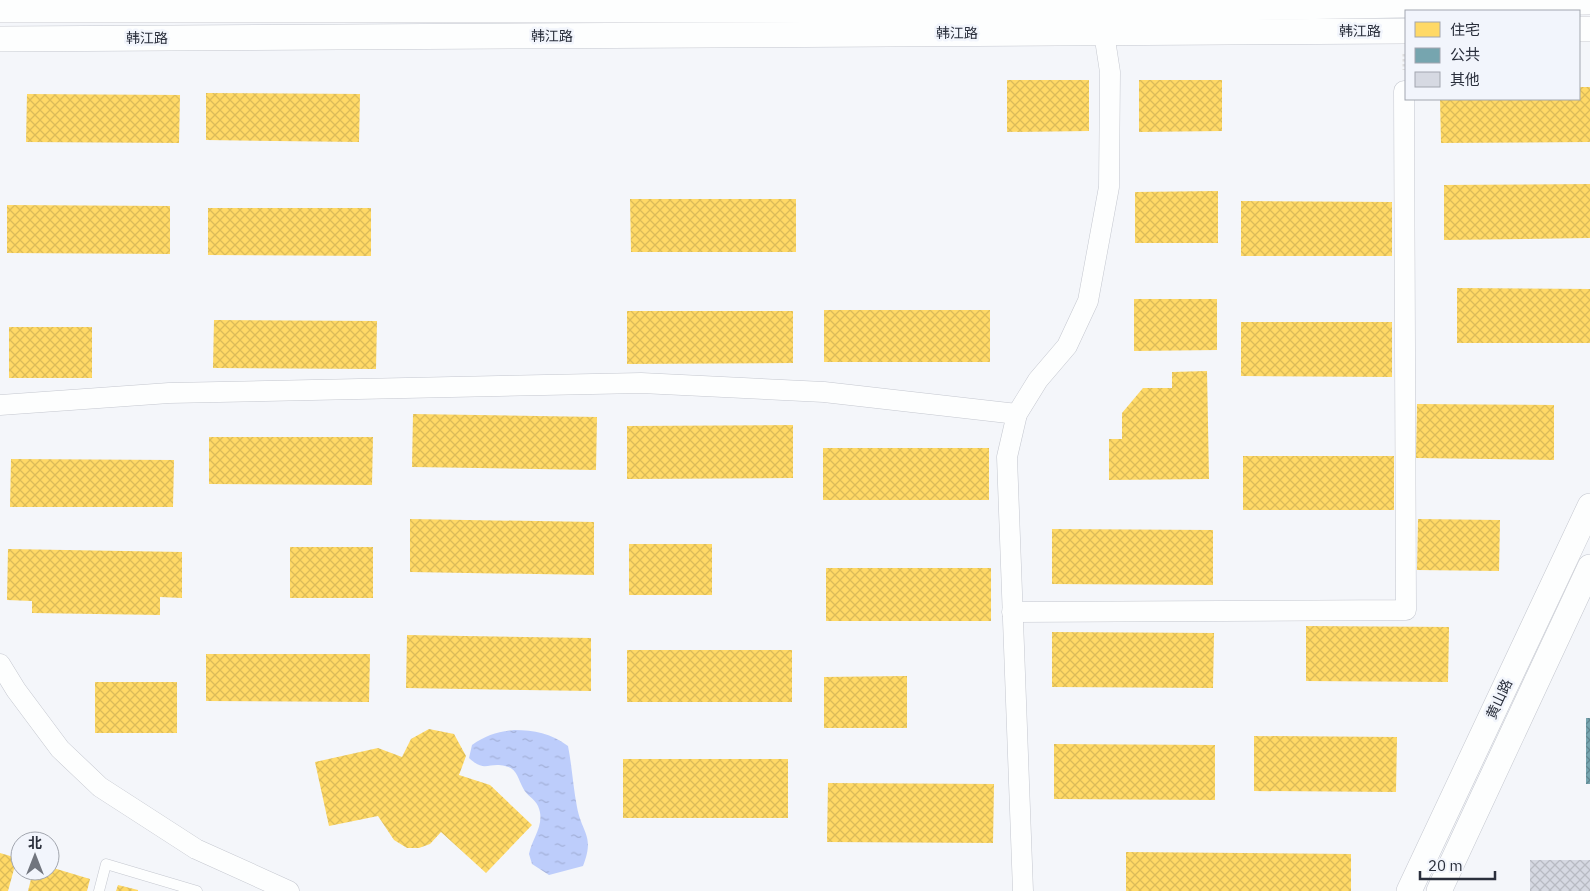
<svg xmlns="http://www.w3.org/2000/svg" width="1590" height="891" font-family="'IBM Plex Sans','Noto Sans SC',sans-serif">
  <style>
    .water { fill: url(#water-ripples) }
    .homes { fill: url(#homes-cross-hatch) }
    .public { fill: url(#public-cross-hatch) }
    .building { fill: url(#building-cross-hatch) }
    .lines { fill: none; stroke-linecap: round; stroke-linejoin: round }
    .service-casing { stroke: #c4c7cf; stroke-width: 11 }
    .minor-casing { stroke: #c4c7cf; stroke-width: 21 }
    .tertiary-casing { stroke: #c4c7cf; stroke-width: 26 }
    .path { stroke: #dfdfe0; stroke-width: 3; stroke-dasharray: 2.5 2.5; stroke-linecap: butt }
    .service { stroke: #fdfefe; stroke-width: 10 }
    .minor { stroke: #fdfefe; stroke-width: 20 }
    .tertiary { stroke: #fdfefe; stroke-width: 25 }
    .labels { text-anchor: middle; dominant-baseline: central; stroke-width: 5; stroke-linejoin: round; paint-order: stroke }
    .street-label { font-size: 14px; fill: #2a2f3c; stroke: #f2f5fc }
  </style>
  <defs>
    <pattern id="water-ripples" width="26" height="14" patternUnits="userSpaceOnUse" patternTransform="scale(1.25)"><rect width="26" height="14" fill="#bdcdfb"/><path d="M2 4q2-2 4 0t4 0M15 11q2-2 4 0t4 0" fill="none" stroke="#a3b0d8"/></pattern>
    <pattern id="homes-cross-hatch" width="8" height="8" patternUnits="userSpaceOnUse" patternTransform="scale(1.25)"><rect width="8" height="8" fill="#ffd966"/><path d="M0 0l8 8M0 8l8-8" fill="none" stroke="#dbbb59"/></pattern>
    <pattern id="public-cross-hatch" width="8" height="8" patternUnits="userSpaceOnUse" patternTransform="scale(1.25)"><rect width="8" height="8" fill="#76a5af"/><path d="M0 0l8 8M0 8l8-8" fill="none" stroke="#618790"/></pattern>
    <pattern id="building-cross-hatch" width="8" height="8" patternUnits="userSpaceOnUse" patternTransform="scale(1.25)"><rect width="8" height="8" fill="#d6d9e2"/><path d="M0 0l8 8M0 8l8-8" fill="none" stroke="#b8bbc3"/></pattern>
  </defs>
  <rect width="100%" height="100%" fill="#f4f6fa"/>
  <path class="water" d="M 514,730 C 535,730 550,733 568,746 C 572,766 573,787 577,807 C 582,834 595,835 583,866 L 549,875 L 532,864 L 529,854 C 532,838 546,824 538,806 C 535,799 526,795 523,788 C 518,779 517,768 505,766 C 488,762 485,773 469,758 L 472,745 C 486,735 497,732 514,730 Z"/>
  <g class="homes">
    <path d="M 1007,80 L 1089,80 L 1089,131 L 1007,132 Z"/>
    <path d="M 1139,80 L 1222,80 L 1222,131 L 1139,132 Z"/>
    <path d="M 1579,87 L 1590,87 L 1590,142 L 1441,143 L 1440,99 L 1579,99 Z"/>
    <path d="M 206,93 L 360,94 L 359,142 L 206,140 Z"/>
    <path d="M 27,94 L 180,95 L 179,143 L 26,142 Z"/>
    <path d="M 1590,184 L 1590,238 L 1444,240 L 1444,185 Z"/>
    <path d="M 1218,191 L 1218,243 L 1135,243 L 1135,192 Z"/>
    <path d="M 630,199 L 796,199 L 796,252 L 631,252 Z"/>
    <path d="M 1241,201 L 1392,202 L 1392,256 L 1241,256 Z"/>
    <path d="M 7,205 L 170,206 L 170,254 L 7,253 Z"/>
    <path d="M 208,208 L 371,208 L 371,256 L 208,255 Z"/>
    <path d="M 1457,288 L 1590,289 L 1590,343 L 1457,343 Z"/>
    <path d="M 1134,299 L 1217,299 L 1217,350 L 1134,351 Z"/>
    <rect x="824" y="310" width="166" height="52"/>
    <path d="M 627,311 L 793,311 L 793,363 L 627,364 Z"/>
    <path d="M 214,320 L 377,321 L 376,369 L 213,368 Z"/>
    <path d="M 1241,322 L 1392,322 L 1392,377 L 1241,376 Z"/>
    <rect x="9" y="327" width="83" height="51"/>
    <path d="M 1207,371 L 1209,479 L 1109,480 L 1109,439 L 1122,439 L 1122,413 L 1143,388 L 1172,388 L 1172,372 Z"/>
    <path d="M 1417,404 L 1554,405 L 1554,460 L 1416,458 Z"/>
    <path d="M 413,414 L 597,417 L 596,470 L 412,467 Z"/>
    <path d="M 793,425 L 793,478 L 627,479 L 627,426 Z"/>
    <path d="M 209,437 L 373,437 L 372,485 L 209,484 Z"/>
    <rect x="823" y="448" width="166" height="52"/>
    <rect x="1243" y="456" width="151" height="54"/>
    <path d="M 11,459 L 174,460 L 173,507 L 10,507 Z"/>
    <path d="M 410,519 L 594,522 L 594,575 L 410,572 Z"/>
    <path d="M 1418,519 L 1500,520 L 1499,571 L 1417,570 Z"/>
    <path d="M 1052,529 L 1213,530 L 1213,585 L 1052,584 Z"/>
    <rect x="629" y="544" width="83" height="51"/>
    <rect x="290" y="547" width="83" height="51"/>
    <path d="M 8,549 L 182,552 L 182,598 L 160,597 L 160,615 L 32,613 L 32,601 L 7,600 Z"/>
    <rect x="826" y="568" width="165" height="53"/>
    <path d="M 1306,626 L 1449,627 L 1448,682 L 1306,681 Z"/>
    <path d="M 1052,632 L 1214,633 L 1213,688 L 1052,687 Z"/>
    <path d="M 407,635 L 591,638 L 591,691 L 406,688 Z"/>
    <rect x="627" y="650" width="165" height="52"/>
    <path d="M 206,654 L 370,654 L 369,702 L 206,701 Z"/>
    <path d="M 907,676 L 907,728 L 824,728 L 824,677 Z"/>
    <rect x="95" y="682" width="82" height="51"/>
    <path d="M 429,729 L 454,734 L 466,756 L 459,775 L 490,785 L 532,825 L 486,873 L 441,832 L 430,844 L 419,848 L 407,848 L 394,840 L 378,816 L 329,826 L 315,762 L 378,748 L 402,757 L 411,739 Z"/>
    <path d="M 1254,736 L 1397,737 L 1396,792 L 1254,791 Z"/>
    <path d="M 1054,744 L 1215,745 L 1215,800 L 1054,799 Z"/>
    <rect x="623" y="759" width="165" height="59"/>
    <path d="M 828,783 L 994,784 L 993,843 L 827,842 Z"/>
    <path d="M 1126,852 L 1351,854 L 1351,891 L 1126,891 Z"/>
    <path d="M 0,853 L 17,858 L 8,891 L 0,891 Z"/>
    <path d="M 50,867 L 90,879 L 87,891 L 28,891 L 33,871 L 50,871 Z"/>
    <path d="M 118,885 L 138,890 L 138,891 L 116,891 Z"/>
  </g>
  <rect class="public" x="1586" y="718" width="4" height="66"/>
  <rect class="building" x="1530" y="860" width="60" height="31"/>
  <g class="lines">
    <g class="service-casing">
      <path id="service" d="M 99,891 L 106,864 L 197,891"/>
    </g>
    <g class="minor-casing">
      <g id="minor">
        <path d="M 0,405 L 169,393 L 641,383 L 824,392 L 1017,414"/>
        <path d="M 1012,612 L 1406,610 L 1404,91"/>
        <path d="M 0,664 L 16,690 L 60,749 L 100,787 L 196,849 L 289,891"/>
        <path d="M 1023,891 L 1007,457 L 1017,414 L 1038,380 L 1067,346 L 1088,301 L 1109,187 L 1110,72 L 1104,33"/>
      </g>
    </g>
    <g class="tertiary-casing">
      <g id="tertiary">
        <path d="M 0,10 L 1100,10 L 1590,2"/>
        <path d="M 1579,29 L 1590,29"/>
        <path d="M 0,39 L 1406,31"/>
        <path d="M 1409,891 L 1590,506"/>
        <path d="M 1439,891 L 1590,567"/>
      </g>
    </g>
    <path class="path" d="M 1404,54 L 1404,70"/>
    <use href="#service" class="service"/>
    <use href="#minor" class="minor"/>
    <use href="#tertiary" class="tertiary"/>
  </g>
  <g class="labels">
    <g class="street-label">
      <text x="1360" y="31">韩江路</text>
      <text x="957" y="33">韩江路</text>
      <text x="552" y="36">韩江路</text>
      <text x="147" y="38">韩江路</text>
      <text transform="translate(1499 699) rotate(-65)">黄山路</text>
    </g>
  </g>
  <rect x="1405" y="10" width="175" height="90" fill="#f2f5fc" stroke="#a2a6af"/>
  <rect x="1415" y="22" width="25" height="15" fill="#ffd966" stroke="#a2a6af"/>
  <text x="1450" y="35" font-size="15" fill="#2a2f3c">住宅</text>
  <rect x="1415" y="48" width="25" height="15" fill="#76a5af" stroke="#a2a6af"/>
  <text x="1450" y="60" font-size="15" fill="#2a2f3c">公共</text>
  <rect x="1415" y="72" width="25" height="15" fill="#d6d9e2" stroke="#a2a6af"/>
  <text x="1450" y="85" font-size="15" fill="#2a2f3c">其他</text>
  <g transform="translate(35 856)"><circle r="24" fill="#f2f5fc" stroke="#a2a6af"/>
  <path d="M0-4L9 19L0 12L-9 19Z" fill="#71757e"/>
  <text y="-8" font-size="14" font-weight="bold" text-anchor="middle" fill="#2a2f3c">北</text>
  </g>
  <path d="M1420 871v8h75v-8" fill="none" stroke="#2a2f3c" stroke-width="2.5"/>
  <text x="1428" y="871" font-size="15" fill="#2a2f3c" stroke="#f2f5fc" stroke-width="4" paint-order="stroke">20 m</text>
</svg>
